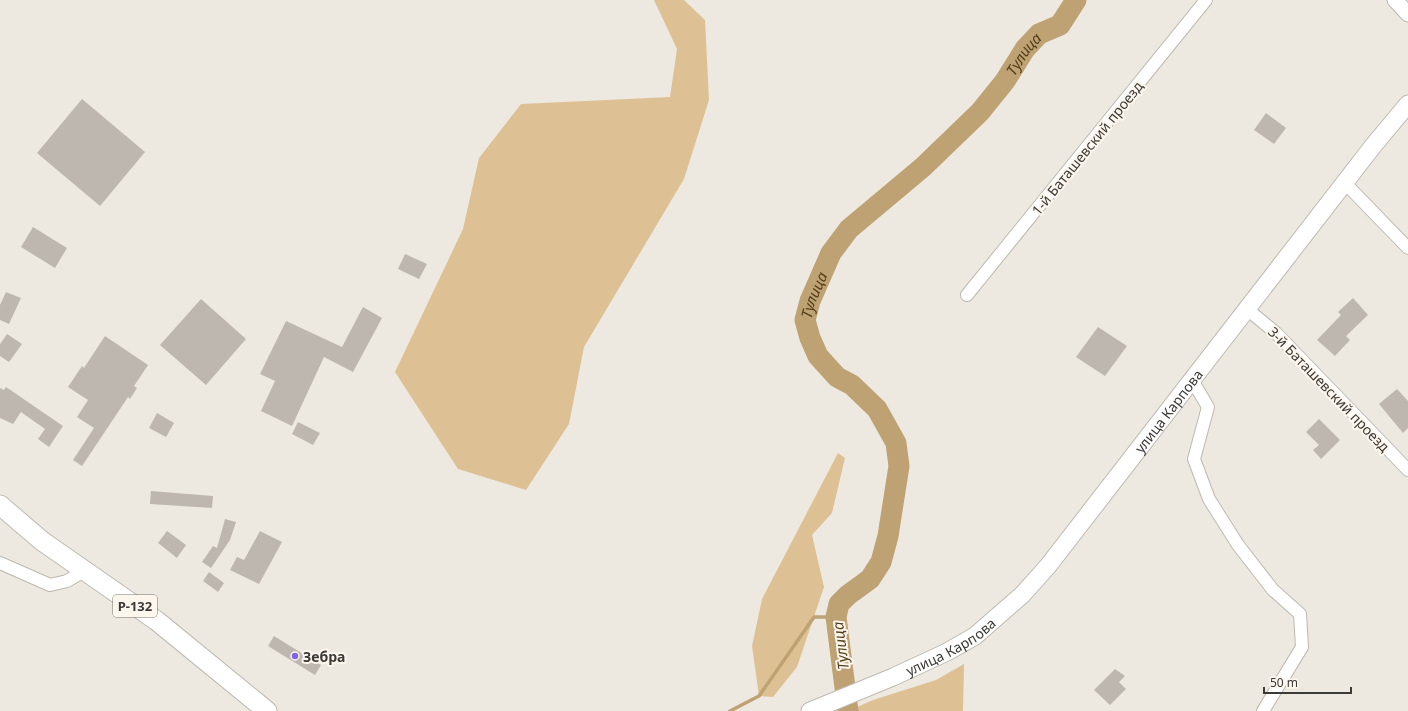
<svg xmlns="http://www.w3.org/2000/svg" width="1408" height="711" font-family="'Noto Sans',sans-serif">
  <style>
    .green { fill: #ddc194 }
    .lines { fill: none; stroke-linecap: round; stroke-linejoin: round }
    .stream { stroke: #bfa273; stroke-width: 3.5 }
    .river { stroke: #bfa273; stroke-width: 21 }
    .building { fill: #bdb7af }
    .minor-casing { stroke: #beb9b0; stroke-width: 14 }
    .tertiary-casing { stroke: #beb9b0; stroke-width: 17 }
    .secondary-casing { stroke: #beb9b0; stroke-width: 19 }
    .primary-casing { stroke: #beb9b0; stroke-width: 21 }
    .minor { stroke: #fff; stroke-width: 12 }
    .tertiary { stroke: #fff; stroke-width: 15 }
    .secondary { stroke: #fff; stroke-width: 17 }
    .primary { stroke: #fff; stroke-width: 19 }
    .poi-dot { fill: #7f66e1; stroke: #fcf6ed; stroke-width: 1.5 }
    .labels { text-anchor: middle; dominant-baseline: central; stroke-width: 4; stroke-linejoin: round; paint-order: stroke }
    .shield { fill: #fcf6ed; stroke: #76726e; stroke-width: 1 }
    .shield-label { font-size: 13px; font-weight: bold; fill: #3c3a37 }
    .street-label { font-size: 14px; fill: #3c3a37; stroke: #fcf6ed }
    .poi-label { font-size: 14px; font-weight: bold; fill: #3c3a37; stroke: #fcf6ed; text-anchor: start }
    .water-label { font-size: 15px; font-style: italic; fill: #543e18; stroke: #fcf6ed }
  </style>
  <rect width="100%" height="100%" fill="#eee9e0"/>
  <g class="green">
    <path d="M 654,0 L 684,0 L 705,20 L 709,100 L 684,179 L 584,347 L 569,424 L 526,490 L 458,469 L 395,372 L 463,229 L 479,158 L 521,104 L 670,97 L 677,49 Z"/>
    <path d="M 838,453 L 845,458 L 832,513 L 812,535 L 824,587 L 797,667 L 773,697 L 759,696 L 752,646 L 762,599 Z"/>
    <path d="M 964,664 L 963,711 L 848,711 L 873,700 L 936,680 Z"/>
  </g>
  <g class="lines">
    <path class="stream" d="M 730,711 L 759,696 L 814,617 L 836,617"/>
    <path class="river" id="s1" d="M 848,711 L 836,617 L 839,604 L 848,595 L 870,579 L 881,562 L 888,536 L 899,466 L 896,443 L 877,409 L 852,385 L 837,377 L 818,356 L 810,338 L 805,320 L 810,301 L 831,253 L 849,229 L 923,167 L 980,112 L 1005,81 L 1025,49 L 1039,34 L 1060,25 L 1076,0"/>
  </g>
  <g class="building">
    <path d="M 82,99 L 145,152 L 100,206 L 37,153 Z"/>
    <path d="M 1266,113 L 1286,128 L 1274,144 L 1254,130 Z"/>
    <path d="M 33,227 L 67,248 L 55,268 L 21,247 Z"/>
    <path d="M 405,254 L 427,264 L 419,279 L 398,269 Z"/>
    <path d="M 6,292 L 21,298 L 9,324 L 0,320 L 0,305 Z"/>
    <path d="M 1353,298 L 1368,315 L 1346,336 L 1350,340 L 1335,356 L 1317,340 L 1341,315 L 1338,312 Z"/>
    <path d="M 201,299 L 246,339 L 206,385 L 160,345 Z"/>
    <path d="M 363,307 L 382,318 L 353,372 L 324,357 L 292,426 L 261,411 L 275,381 L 260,374 L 286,321 L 342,347 Z"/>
    <path d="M 1098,327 L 1127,346 L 1105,376 L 1076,357 Z"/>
    <path d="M 7,334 L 22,344 L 9,362 L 0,356 L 0,344 Z"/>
    <path d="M 105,336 L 148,365 L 134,386 L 137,388 L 130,399 L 128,397 L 82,466 L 73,460 L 94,428 L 77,417 L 88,400 L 68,387 L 82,366 L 84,368 Z"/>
    <path d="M 6,387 L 63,426 L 49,447 L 38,439 L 45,429 L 21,412 L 13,424 L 0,418 L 0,388 L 4,390 Z"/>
    <path d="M 1397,389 L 1408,401 L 1408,428 L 1403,433 L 1379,404 Z"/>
    <path d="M 157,413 L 174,423 L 166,437 L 149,428 Z"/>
    <path d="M 1319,419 L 1340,440 L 1321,459 L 1313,450 L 1319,445 L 1306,432 Z"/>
    <path d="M 298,422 L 320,433 L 313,445 L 292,434 Z"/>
    <path d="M 151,491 L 213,496 L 212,508 L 150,504 Z"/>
    <path d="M 225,519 L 236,522 L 230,540 L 211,568 L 202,562 L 213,546 L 217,548 Z"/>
    <path d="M 167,531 L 186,545 L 177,558 L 158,543 Z"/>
    <path d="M 260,531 L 282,542 L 259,584 L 230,570 L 237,557 L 244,560 Z"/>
    <path d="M 209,572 L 224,583 L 218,592 L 203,581 Z"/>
    <path d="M 274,636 L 321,665 L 315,675 L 268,646 Z"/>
    <path d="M 1115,669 L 1125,676 L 1119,682 L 1126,689 L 1110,705 L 1094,690 Z"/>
  </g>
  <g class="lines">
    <g class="minor-casing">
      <g id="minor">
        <path d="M 1344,182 L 1408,248"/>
        <path d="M 967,295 L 1206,0"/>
        <path d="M 1247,309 L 1276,333 L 1408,470"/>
        <path d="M 1192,380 L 1208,407 L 1194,459 L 1209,499 L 1238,545 L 1273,590 L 1300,614 L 1302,647 L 1263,711"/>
        <path d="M 0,563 L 50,585 L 67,581 L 84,571"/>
      </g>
    </g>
    <g class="tertiary-casing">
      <path id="tertiary" d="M 1395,0 L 1408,14"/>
    </g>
    <g class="secondary-casing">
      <g id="secondary">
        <path id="s2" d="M 810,711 L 893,677 L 947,652 L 975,636 L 1022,595 L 1048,566 L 1373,146 L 1408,104"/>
      </g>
    </g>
    <g class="primary-casing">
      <path id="primary" d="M 0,505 L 42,541 L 157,621 L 267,711"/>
    </g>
    <use href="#minor" class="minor"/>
    <use href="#tertiary" class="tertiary"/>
    <use href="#secondary" class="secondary"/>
    <use href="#primary" class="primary"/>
  </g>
  <circle class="poi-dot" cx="295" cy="656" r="4"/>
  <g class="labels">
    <rect class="shield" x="113" y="595" width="44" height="22" rx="3"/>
    <g class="shield-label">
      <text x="135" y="606">Р-132</text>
    </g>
    <g class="street-label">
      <text transform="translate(1087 148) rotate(-51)">1-й Баташевский проезд</text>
      <text transform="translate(1329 389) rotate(46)">3-й Баташевский проезд</text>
      <text stroke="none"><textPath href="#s2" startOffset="479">улица Карпова</textPath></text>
      <text stroke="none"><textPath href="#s2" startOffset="155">улица Карпова</textPath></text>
    </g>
    <g class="poi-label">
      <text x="303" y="656">Зебра</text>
    </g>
    <g class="water-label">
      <text stroke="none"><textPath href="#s1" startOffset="797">Тулица</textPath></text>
      <text stroke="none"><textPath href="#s1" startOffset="473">Тулица</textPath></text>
      <text transform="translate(840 646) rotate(-97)">Тулица</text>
    </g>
  </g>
  <path d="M1264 687v6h87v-6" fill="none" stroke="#3c3a37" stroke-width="2"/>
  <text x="1270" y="687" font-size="12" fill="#3c3a37" stroke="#fcf6ed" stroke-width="3" paint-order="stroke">50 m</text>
</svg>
